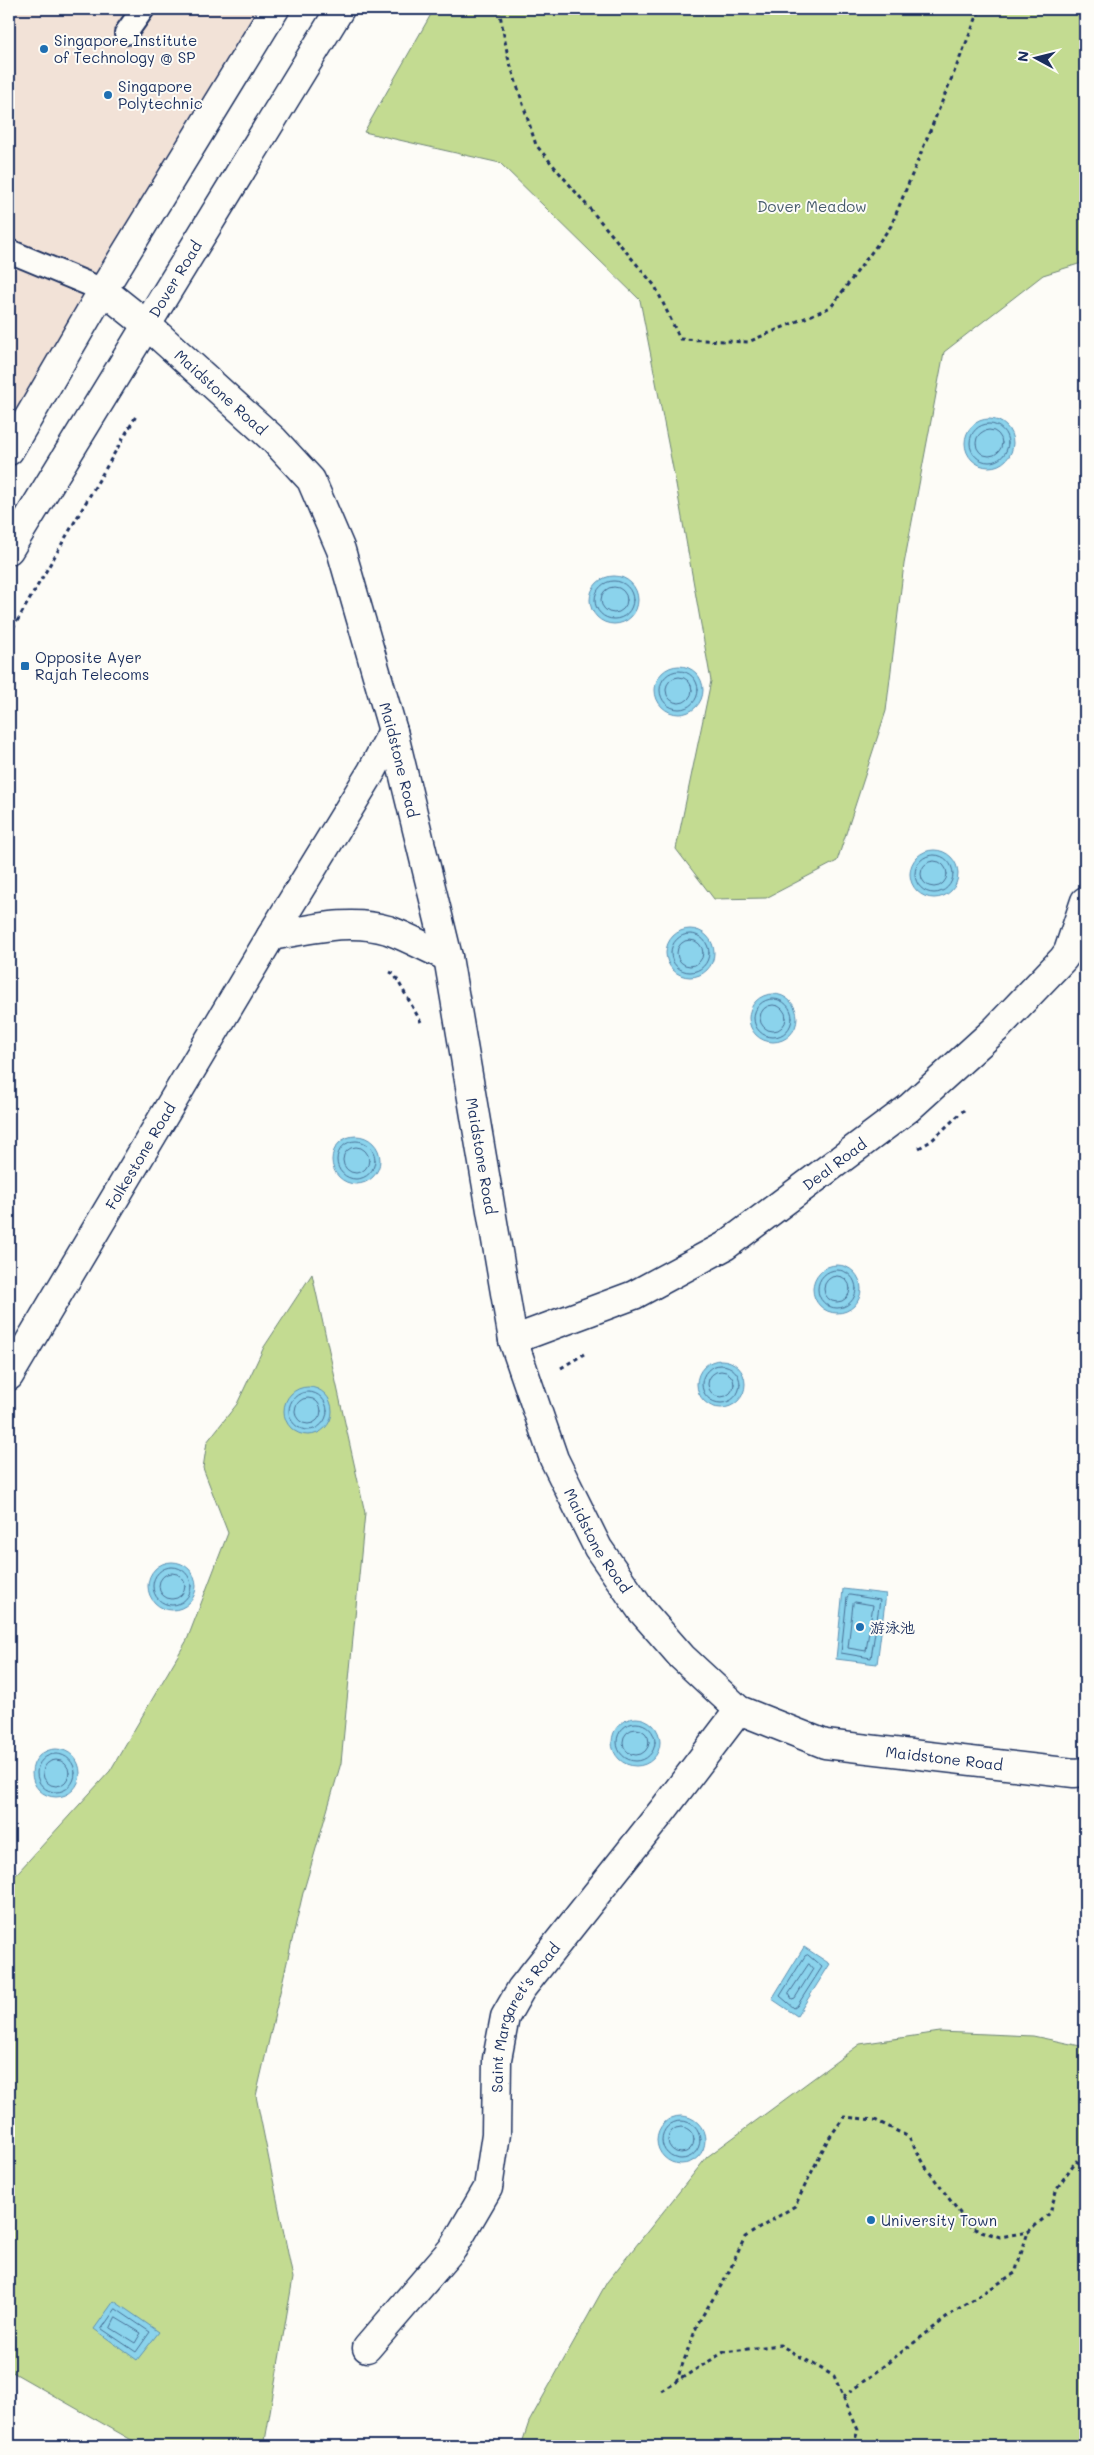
<svg xmlns="http://www.w3.org/2000/svg" width="1094" height="2455" font-family="Mali,'LXGW WenKai TC',sans-serif">
  <style>
    .built { fill: #f2e2d7 }
    .green { fill: #c3db91; stroke: #6f8578 }
    .water { fill: #8bd3ec; stroke: #5e91b3 }
    .lines { fill: none; stroke-linecap: round; stroke-linejoin: round }
    .shore { stroke: #487197; stroke-width: 1 }
    .lane-casing { stroke: #1b2f5e; stroke-width: 26 }
    .street-casing { stroke: #1b2f5e; stroke-width: 31 }
    .secondary-casing { stroke: #1b2f5e; stroke-width: 31 }
    .path { stroke: #1b2f5e; stroke-width: 3; stroke-dasharray: 4 4; stroke-linecap: butt }
    .lane { stroke: #fdfcf7; stroke-width: 22 }
    .street { stroke: #fdfcf7; stroke-width: 28 }
    .secondary { stroke: #fdfcf7; stroke-width: 28 }
    .poi-dot { fill: #1f6fb2; stroke: #fdfcf7; stroke-width: 2 }
    .labels { text-anchor: middle; dominant-baseline: central; stroke-width: 4; stroke-linejoin: round; paint-order: stroke }
    .poi-label { font-size: 15px; fill: #1b2f5e; stroke: #fdfcf7; text-anchor: start }
    .park-label { font-size: 15px; fill: #455a6b; stroke: #fdfcf7 }
    .street-label { font-size: 15px; fill: #1b2f5e; stroke: #fdfcf7 }
  </style>
  <rect width="100%" height="100%" fill="#fdfcf7"/>
  <filter id="ink" filterUnits="userSpaceOnUse"><feTurbulence type="fractalNoise" baseFrequency=".02" numOctaves="2"/><feDisplacementMap in="SourceGraphic" scale="10" xChannelSelector="R" yChannelSelector="G"/><feConvolveMatrix kernelMatrix="1 2 1 2 8 2 1 2 1" color-interpolation-filters="sRGB"/></filter>
  <g filter="url(#ink)">
    <path class="built" d="M 9,9 L 258,9 L 112,259 L 9,428 Z"/>
    <g class="green">
      <path d="M 434,9 L 1085,9 L 1085,262 L 1043,275 L 944,352 L 904,564 L 886,711 L 837,861 L 766,898 L 714,899 L 676,849 L 711,681 L 676,484 L 640,300 L 500,163 L 364,132 Z"/>
      <path d="M 312,1274 L 365,1513 L 341,1763 L 303,1893 L 256,2096 L 293,2278 L 265,2441 L 142,2446 L 9,2370 L 9,1882 L 110,1771 L 187,1640 L 228,1533 L 203,1468 L 207,1442 L 237,1404 L 264,1347 Z"/>
      <path d="M 940,2032 L 1033,2036 L 1085,2047 L 1085,2446 L 1012,2444 L 1007,2446 L 521,2446 L 529,2422 L 607,2282 L 707,2157 L 860,2044 Z"/>
    </g>
    <g class="water">
      <circle cx="989" cy="443" r="24"/>
      <circle cx="614" cy="600" r="24"/>
      <circle cx="679" cy="690" r="24"/>
      <circle cx="934" cy="874" r="24"/>
      <circle cx="690" cy="953" r="24"/>
      <circle cx="773" cy="1018" r="24"/>
      <circle cx="356" cy="1160" r="24"/>
      <circle cx="837" cy="1289" r="24"/>
      <circle cx="721" cy="1384" r="24"/>
      <circle cx="308" cy="1411" r="24"/>
      <circle cx="172" cy="1586" r="24"/>
      <path d="M 843,1589 L 886,1594 L 877,1664 L 836,1659 Z"/>
      <circle cx="636" cy="1742" r="24"/>
      <circle cx="56" cy="1773" r="24"/>
      <path d="M 804,1947 L 830,1964 L 797,2016 L 772,1999 Z"/>
      <circle cx="681" cy="2140" r="24"/>
      <path d="M 114,2301 L 159,2332 L 137,2360 L 94,2329 Z"/>
    </g>
    <g class="lines">
      <g class="shore">
        <circle cx="989" cy="443" r="19"/>
        <circle cx="989" cy="443" r="13"/>
        <circle cx="614" cy="600" r="19"/>
        <circle cx="614" cy="600" r="13"/>
        <circle cx="679" cy="690" r="19"/>
        <circle cx="679" cy="690" r="13"/>
        <circle cx="934" cy="874" r="19"/>
        <circle cx="934" cy="874" r="13"/>
        <circle cx="690" cy="953" r="19"/>
        <circle cx="690" cy="953" r="13"/>
        <circle cx="773" cy="1018" r="19"/>
        <circle cx="773" cy="1018" r="13"/>
        <circle cx="356" cy="1160" r="19"/>
        <circle cx="356" cy="1160" r="13"/>
        <circle cx="837" cy="1289" r="19"/>
        <circle cx="837" cy="1289" r="13"/>
        <circle cx="721" cy="1384" r="19"/>
        <circle cx="721" cy="1384" r="13"/>
        <circle cx="308" cy="1411" r="19"/>
        <circle cx="308" cy="1411" r="13"/>
        <circle cx="172" cy="1586" r="19"/>
        <circle cx="172" cy="1586" r="13"/>
        <path d="M 850,1595 L 880,1600 L 871,1658 L 841,1653 L 847,1597 Z"/>
        <path d="M 855,1602 L 873,1605 L 866,1651 L 848,1648 L 853,1604 Z"/>
        <circle cx="636" cy="1742" r="19"/>
        <circle cx="636" cy="1742" r="13"/>
        <circle cx="56" cy="1773" r="19"/>
        <circle cx="56" cy="1773" r="13"/>
        <path d="M 808,1955 L 822,1967 L 797,2006 L 794,2008 L 780,1996 L 805,1956 Z"/>
        <path d="M 809,1964 L 813,1969 L 795,1998 L 792,1999 L 789,1994 Z"/>
        <circle cx="681" cy="2140" r="19"/>
        <circle cx="681" cy="2140" r="13"/>
        <path d="M 116,2309 L 150,2332 L 136,2352 L 102,2329 Z"/>
        <path d="M 116,2318 L 141,2333 L 135,2343 L 111,2328 Z"/>
      </g>
      <g class="lane-casing">
        <g id="lane">
          <path d="M 126,33 L 143,9"/>
          <path d="M 9,251 L 103,290"/>
        </g>
      </g>
      <g class="street-casing">
        <g id="street">
          <path id="s1" d="M 103,290 L 147,325 L 274,440 L 311,480 L 341,550 L 393,731 L 448,957 L 513,1340 L 554,1459 L 598,1548 L 641,1610 L 682,1657 L 739,1710 L 825,1744 L 1074,1773 L 1085,1772"/>
          <path d="M 271,936 C 309,930 349,918 388,930 C 408,937 428,949 448,957"/>
          <path id="s2" d="M 513,1340 L 634,1295 L 725,1246 L 909,1108 L 996,1029 L 1063,959 L 1068,952 L 1085,901"/>
          <path id="s3" d="M 9,1376 L 271,936 L 372,771 L 393,731"/>
          <path id="s4" d="M 367,2348 L 453,2248 L 488,2188 L 496,2134 L 497,2059 L 505,2017 L 521,1989 L 663,1810 L 739,1710"/>
        </g>
      </g>
      <g class="secondary-casing">
        <g id="secondary">
          <path d="M 9,451 L 103,290 L 275,9"/>
          <path id="s5" d="M 9,550 L 340,9"/>
        </g>
      </g>
      <g class="path">
        <path d="M 499,9 L 508,57 L 536,145 L 655,286 L 680,339 L 748,342 L 831,307 L 891,226 L 980,9"/>
        <path d="M 9,635 L 136,416"/>
        <path d="M 390,972 L 394,974 L 421,1022"/>
        <path d="M 919,1148 L 931,1141 L 964,1110"/>
        <path d="M 561,1368 L 584,1354"/>
        <path d="M 9,1420 L 14,1412"/>
        <path d="M 676,2382 L 698,2323 L 727,2276 L 745,2237 L 795,2206 L 827,2141 L 844,2117 L 875,2120 L 909,2137 L 927,2169 L 971,2228 L 1000,2237 L 1028,2232 L 1050,2213 L 1057,2188 L 1076,2161 L 1085,2167"/>
        <path d="M 661,2391 L 724,2352 L 780,2345 L 834,2376 L 858,2430 L 853,2446"/>
        <path d="M 843,2397 L 958,2309 L 1015,2273 L 1028,2232"/>
      </g>
      <use href="#lane" class="lane"/>
      <use href="#street" class="street"/>
      <use href="#secondary" class="secondary"/>
    </g>
  </g>
  <g class="poi-dot">
    <circle cx="44" cy="49" r="5"/>
    <circle cx="108" cy="95" r="5"/>
    <rect x="20" y="661" width="10" height="10" rx="2.5"/>
    <circle cx="860" cy="1627" r="5"/>
    <circle cx="871" cy="2220" r="5"/>
  </g>
  <g class="labels">
    <g class="poi-label">
      <text x="54" y="40">Singapore Institute<tspan x="54" dy="17">of Technology @ SP</tspan></text>
      <text x="118" y="86">Singapore<tspan x="118" dy="17">Polytechnic</tspan></text>
      <text x="35" y="657">Opposite Ayer<tspan x="35" dy="17">Rajah Telecoms</tspan></text>
      <text x="870" y="1627">游泳池</text>
      <text x="881" y="2220">University Town</text>
    </g>
    <g class="park-label">
      <text x="812" y="206">Dover Meadow</text>
    </g>
    <g class="street-label">
      <text stroke="none"><textPath href="#s5" startOffset="318">Dover Road</textPath></text>
      <text stroke="none"><textPath href="#s1" startOffset="156">Maidstone Road</textPath></text>
      <text stroke="none"><textPath href="#s1" startOffset="576">Maidstone Road</textPath></text>
      <text stroke="none"><textPath href="#s3" startOffset="256">Folkestone Road</textPath></text>
      <text stroke="none"><textPath href="#s1" startOffset="981">Maidstone Road</textPath></text>
      <text stroke="none"><textPath href="#s2" startOffset="369">Deal Road</textPath></text>
      <text stroke="none"><textPath href="#s1" startOffset="1386">Maidstone Road</textPath></text>
      <text stroke="none"><textPath href="#s1" startOffset="1821">Maidstone Road</textPath></text>
      <text stroke="none"><textPath href="#s4" startOffset="380">Saint Margaret's Road</textPath></text>
    </g>
  </g>
  <rect width="1094" height="2455" fill="none" stroke="#fdfcf7" stroke-width="30"/>
  <rect x="15" y="15" width="1064" height="2425" fill="none" stroke="#1b2f5e" stroke-width="2" filter="url(#ink)"/>
  <g transform="translate(1036 58) rotate(277)" stroke="#fdfcf7" stroke-width="4" paint-order="stroke">
  <path d="M0-4L9 19L0 12L-9 19Z" fill="#1b2f5e"/>
  <text y="-8" font-size="14" font-weight="bold" text-anchor="middle" fill="#1b2f5e">N</text>
  </g>
</svg>
